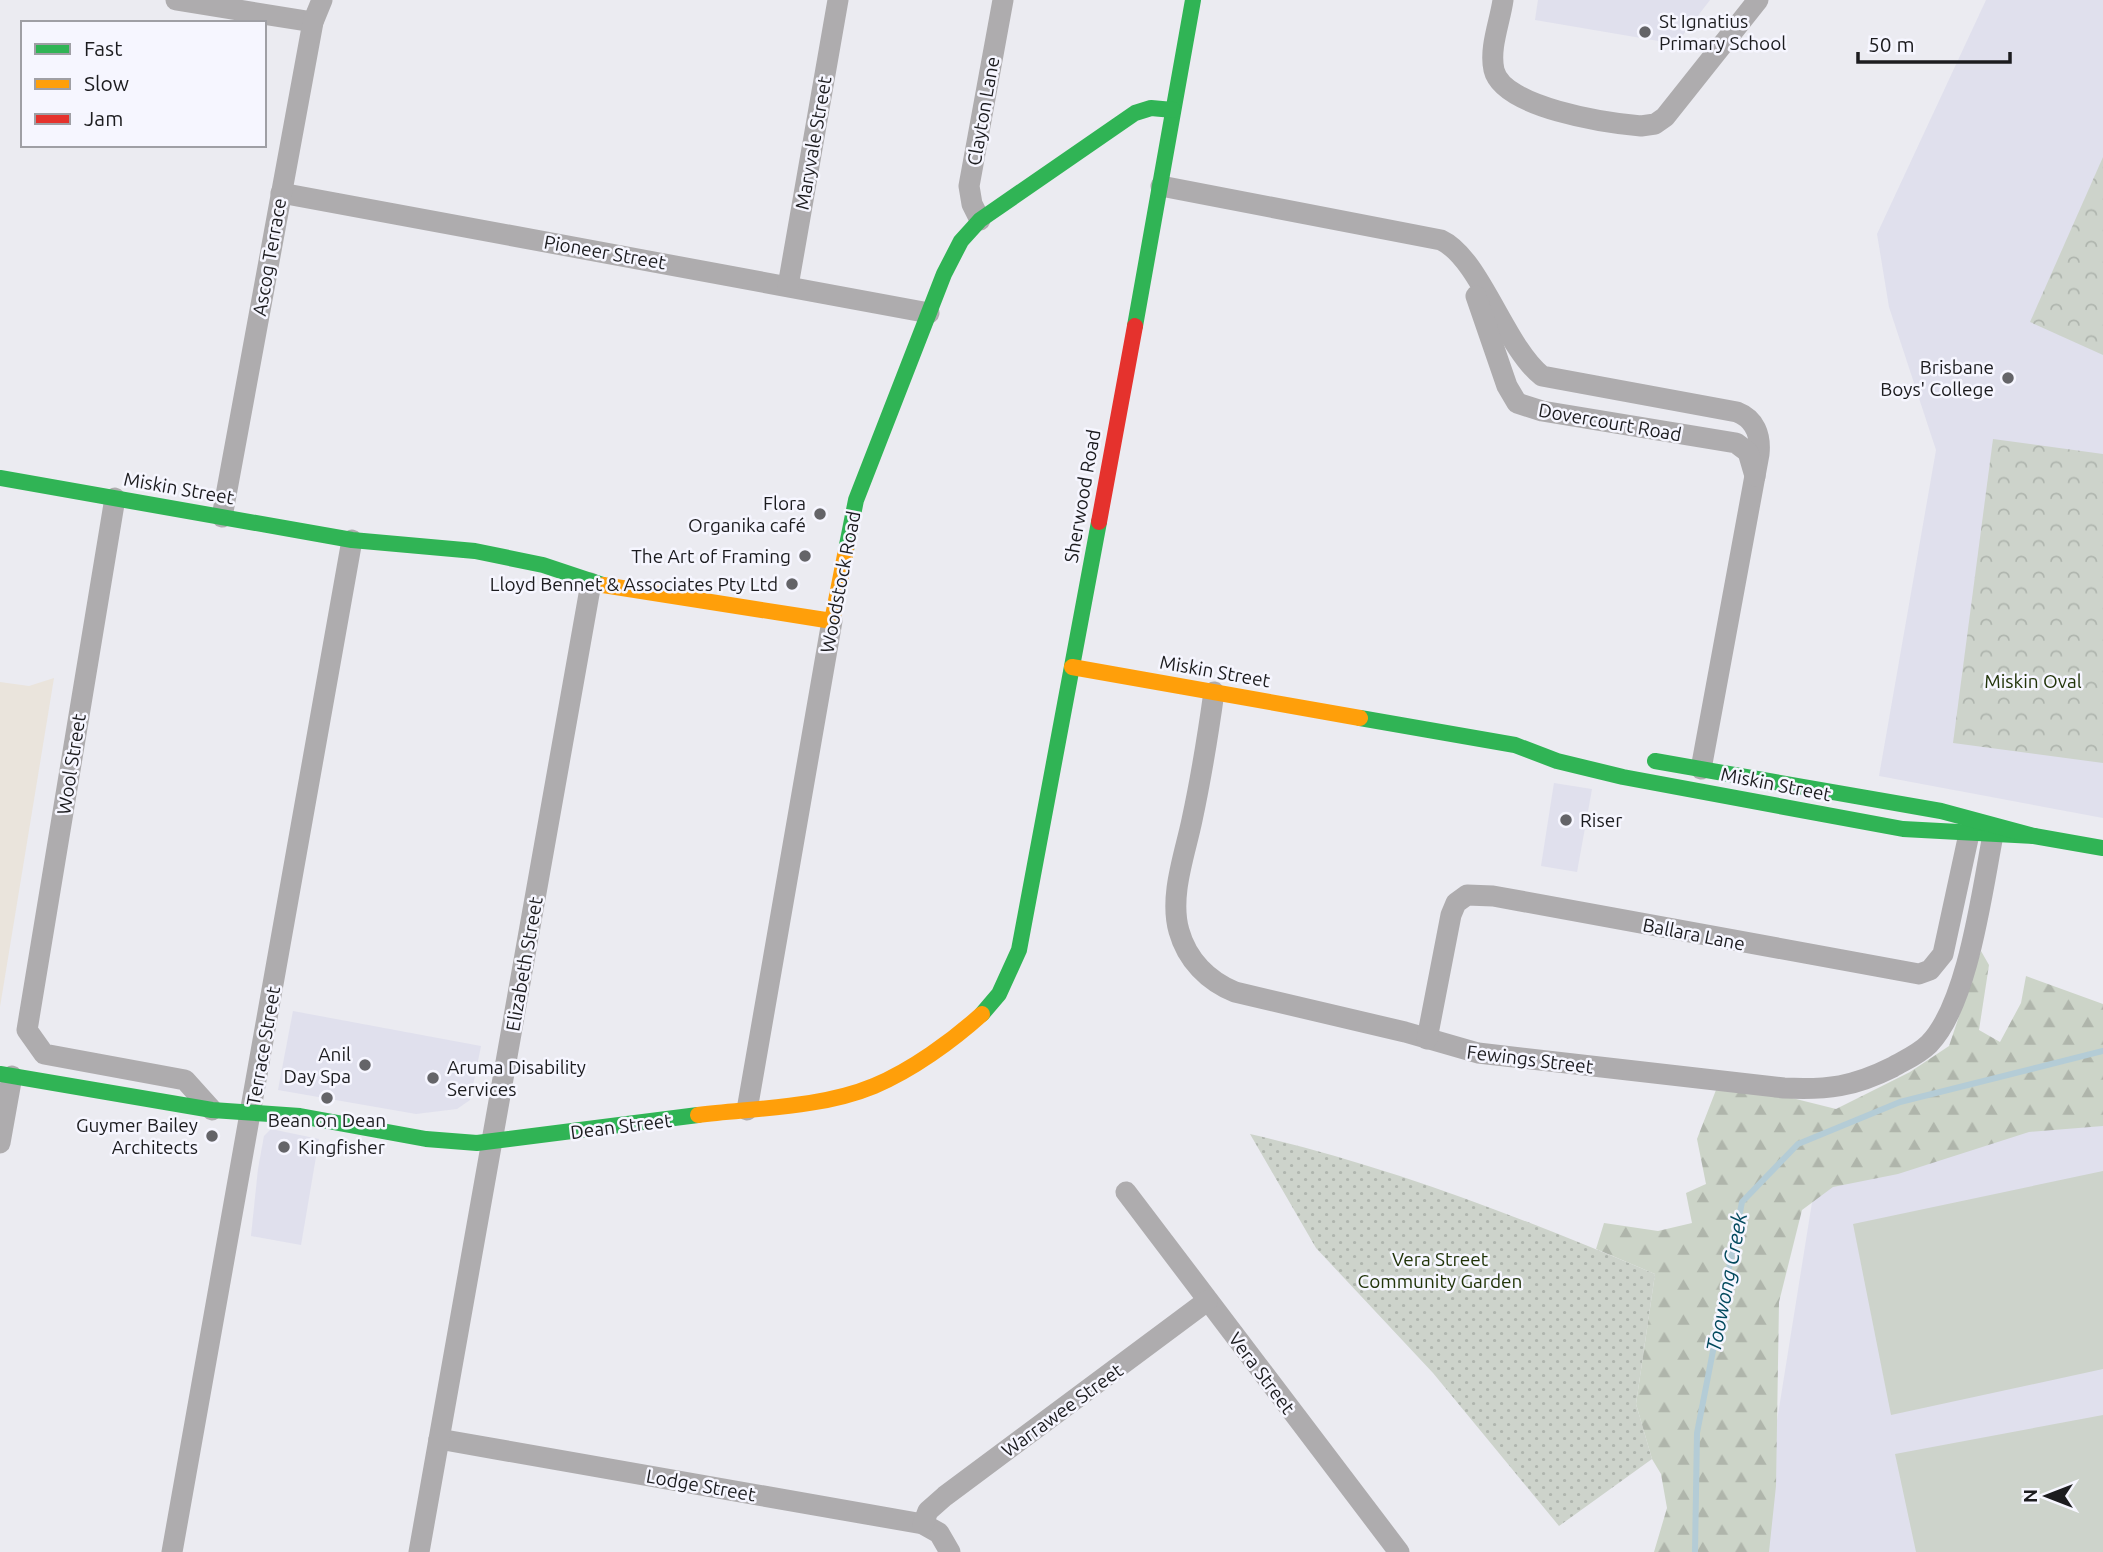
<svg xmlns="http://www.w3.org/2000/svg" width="2103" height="1552" font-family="Ubuntu,sans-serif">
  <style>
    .built { fill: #e0e0ed }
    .industrial { fill: #eae4dc }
    .grass { fill: url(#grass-dots) }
    .forest { fill: url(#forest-firs) }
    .park { fill: url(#park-crowns) }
    .pitch { fill: #cdd3cb }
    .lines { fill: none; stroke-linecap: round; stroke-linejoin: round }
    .stream { stroke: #b4ccd6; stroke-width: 6 }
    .street { stroke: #aeacae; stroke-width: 21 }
    .fast { stroke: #30b455; stroke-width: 16 }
    .slow { stroke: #ff9f0a; stroke-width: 16 }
    .jam { stroke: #e5322d; stroke-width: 16 }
    .poi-dot { fill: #646468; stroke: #f6f6ff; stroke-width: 2.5 }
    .labels { text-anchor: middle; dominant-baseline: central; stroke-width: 5; stroke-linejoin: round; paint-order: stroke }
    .poi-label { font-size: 19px; fill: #1c1c1f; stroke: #f6f6ff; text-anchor: end }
    .street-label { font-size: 19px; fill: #1c1c1f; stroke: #f6f6ff }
    .park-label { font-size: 19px; fill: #213409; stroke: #f6f6ff }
    .water-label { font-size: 21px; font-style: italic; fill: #034a5e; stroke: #f6f6ff }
  </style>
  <defs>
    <pattern id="grass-dots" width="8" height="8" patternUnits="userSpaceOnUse" patternTransform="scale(1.75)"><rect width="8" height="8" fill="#cdd3cb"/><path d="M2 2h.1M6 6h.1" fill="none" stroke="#afb5ae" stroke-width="1.8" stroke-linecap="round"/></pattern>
    <pattern id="forest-firs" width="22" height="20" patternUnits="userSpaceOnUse" patternTransform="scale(1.75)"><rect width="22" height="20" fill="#ccd4c8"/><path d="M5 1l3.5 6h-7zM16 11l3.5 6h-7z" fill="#afb5ab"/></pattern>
    <pattern id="park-crowns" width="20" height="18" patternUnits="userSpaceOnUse" patternTransform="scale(1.75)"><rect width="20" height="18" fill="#cdd3cb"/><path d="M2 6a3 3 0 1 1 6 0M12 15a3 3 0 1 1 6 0" fill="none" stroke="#afb5ae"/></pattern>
  </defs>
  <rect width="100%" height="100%" fill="#ebebf1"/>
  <g class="built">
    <path d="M 1538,0 L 1710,0 L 1676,44 L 1535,20 Z"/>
    <path d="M 1986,0 L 2103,0 L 2103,818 L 1879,776 L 1936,450 L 1889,307 L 1877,234 Z"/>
    <path d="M 1554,783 L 1592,789 L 1577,872 L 1541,866 Z"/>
    <path d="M 293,1011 L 481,1046 L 470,1100 L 457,1109 L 416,1114 L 278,1090 Z"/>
    <path d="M 2103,1093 L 2103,1552 L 1756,1552 L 1819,1159 Z"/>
    <path d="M 271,1129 L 319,1139 L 301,1245 L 251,1236 L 258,1169 L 264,1136 Z"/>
  </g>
  <path class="industrial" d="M 54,678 L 0,1007 L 0,682 L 29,686 Z"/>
  <path class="grass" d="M 1250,1134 C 1389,1166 1523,1218 1655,1274 L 1636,1404 L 1652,1459 L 1559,1526 L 1433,1373 L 1316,1248 Z"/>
  <path class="forest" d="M 1981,951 L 1989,965 L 1979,1030 L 2000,1042 L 2021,1003 L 2026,976 L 2103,1004 L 2103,1126 L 2029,1132 L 1898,1174 L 1833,1187 L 1802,1210 L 1779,1302 L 1776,1486 L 1769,1552 L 1654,1552 L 1667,1508 L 1661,1474 L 1652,1459 L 1636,1404 L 1655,1274 L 1596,1249 L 1604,1223 L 1658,1231 L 1692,1223 L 1686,1193 L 1706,1184 L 1697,1139 L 1716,1090 L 1788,1097 L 1836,1109 L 1910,1072 L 1949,1046 Z"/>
  <g class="park">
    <path d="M 2103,157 L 2103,355 L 2030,322 Z"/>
    <path d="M 1993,439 L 2103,454 L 2103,763 L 1953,743 Z"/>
  </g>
  <g class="pitch">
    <path d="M 2103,1171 L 2103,1369 L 1891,1415 L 1853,1224 Z"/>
    <path d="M 2103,1415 L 2103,1552 L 1916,1552 L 1895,1454 Z"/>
  </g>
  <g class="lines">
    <path class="stream" d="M 1695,1552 L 1697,1433 L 1742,1202 L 1798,1144 L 1900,1102 L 2103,1051"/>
    <g class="street">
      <path d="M 176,0 L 313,22"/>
      <path d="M 1503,0 C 1500,22 1489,48 1494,70 C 1503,108 1607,123 1641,126 L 1655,124 L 1665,117 L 1758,0"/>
      <path d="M 1161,186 L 1441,240 C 1480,258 1505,347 1542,376 L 1737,412 C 1755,419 1761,435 1759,454 L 1701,769"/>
      <path d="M 281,193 L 929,313"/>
      <path d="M 980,220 L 972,204 L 969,186 L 1003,0"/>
      <path d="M 788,286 L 838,0"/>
      <path d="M 1476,296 L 1507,386 L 1517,403 L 1542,411 L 1736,443 L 1748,452 L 1755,476"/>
      <path d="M 115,498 L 27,1030 L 44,1054 L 185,1080 L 212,1110"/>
      <path d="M 222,517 L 313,22 L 322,0"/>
      <path d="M 1214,692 C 1208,735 1201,778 1192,820 C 1185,854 1169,896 1179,931 C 1187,960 1208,981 1235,992 L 1405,1032 L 1478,1053 L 1784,1088 C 1828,1090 1853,1087 1893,1067 C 1905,1060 1919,1054 1929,1044 C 1968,1004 1982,891 1993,835"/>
      <path d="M 1427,1039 L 1451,915 L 1456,903 L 1467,895 L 1493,896 L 1919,974 L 1930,970 L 1943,954 L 1969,834"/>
      <path d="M 747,1110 L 832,621"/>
      <path d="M 0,1143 L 12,1076"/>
      <path d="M 1126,1192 L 1399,1552"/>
      <path d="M 439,1439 L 923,1524 L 939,1533 L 950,1552"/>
      <path d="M 923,1524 L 928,1511 L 945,1496 L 1207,1301"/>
      <path d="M 172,1552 L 352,540"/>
      <path d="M 419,1552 L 591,583"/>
    </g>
    <g class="fast">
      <path d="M 1135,326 L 1193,0"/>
      <path d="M 0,478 L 352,540 L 475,551 L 543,565 L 603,585"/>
      <path d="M 846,550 L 856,500 L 944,274 L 961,241 L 980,220 L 1135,113 L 1151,108 L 1173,110"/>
      <path d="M 1360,718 L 1515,745 L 1557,761 L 1623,777 L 1903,829 L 2034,836"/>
      <path d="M 1655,761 L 1941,811 L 2034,836 L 2103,848"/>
      <path d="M 982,1014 L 999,994 L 1019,950 L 1099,522"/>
      <path d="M 0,1074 L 212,1110 L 300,1116 L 426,1139 L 477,1143 L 698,1115"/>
    </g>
    <g class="slow">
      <path d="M 603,585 L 832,621 L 846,550"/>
      <path d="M 1072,667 L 1360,718"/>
      <path d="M 698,1115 C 755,1108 821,1108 874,1086 C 912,1070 952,1041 982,1014"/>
    </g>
    <path class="jam" d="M 1099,522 L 1135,326"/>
  </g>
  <g class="poi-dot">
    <circle cx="1645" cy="32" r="7"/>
    <circle cx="2008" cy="378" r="7"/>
    <circle cx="820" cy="514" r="7"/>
    <circle cx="805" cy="556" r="7"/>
    <circle cx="792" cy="584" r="7"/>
    <circle cx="1566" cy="820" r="7"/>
    <circle cx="365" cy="1065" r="7"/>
    <circle cx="433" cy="1078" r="7"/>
    <circle cx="327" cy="1098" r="7"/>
    <circle cx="212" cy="1136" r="7"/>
    <circle cx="284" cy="1147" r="7"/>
  </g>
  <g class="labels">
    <g class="poi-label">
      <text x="1659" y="21" text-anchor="start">St Ignatius<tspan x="1659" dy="22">Primary School</tspan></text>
      <text x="1994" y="367">Brisbane<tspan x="1994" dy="22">Boys' College</tspan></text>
      <text x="806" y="503">Flora<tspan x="806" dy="22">Organika café</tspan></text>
      <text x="791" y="556">The Art of Framing</text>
      <text x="778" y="584">Lloyd Bennet &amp; Associates Pty Ltd</text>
      <text x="1580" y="820" text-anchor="start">Riser</text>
      <text x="351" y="1054">Anil<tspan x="351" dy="22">Day Spa</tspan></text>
      <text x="447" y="1067" text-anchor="start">Aruma Disability<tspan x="447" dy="22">Services</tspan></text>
      <text x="327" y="1120" text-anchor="middle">Bean on Dean</text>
      <text x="198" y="1125">Guymer Bailey<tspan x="198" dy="22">Architects</tspan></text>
      <text x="298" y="1147" text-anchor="start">Kingfisher</text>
    </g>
    <g class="street-label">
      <text transform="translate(983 111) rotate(-80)">Clayton Lane</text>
      <text transform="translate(813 143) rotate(-80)">Maryvale Street</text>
      <text transform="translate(605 252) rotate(10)">Pioneer Street</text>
      <text transform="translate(269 257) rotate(-80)">Ascog Terrace</text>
      <text transform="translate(1610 422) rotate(10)">Dovercourt Road</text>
      <text transform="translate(179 488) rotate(10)">Miskin Street</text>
      <text transform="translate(1082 496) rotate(-80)">Sherwood Road</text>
      <text transform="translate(840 582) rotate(-79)">Woodstock Road</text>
      <text transform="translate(1215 671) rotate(10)">Miskin Street</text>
      <text transform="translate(71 764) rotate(-81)">Wool Street</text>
      <text transform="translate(1776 784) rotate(11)">Miskin Street</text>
      <text transform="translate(1694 934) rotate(11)">Ballara Lane</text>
      <text transform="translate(524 964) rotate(-80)">Elizabeth Street</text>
      <text transform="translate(263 1046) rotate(-80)">Terrace Street</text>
      <text transform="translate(1530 1059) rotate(7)">Fewings Street</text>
      <text transform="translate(621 1126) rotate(-7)">Dean Street</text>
      <text transform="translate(1262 1373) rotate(53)">Vera Street</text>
      <text transform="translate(1062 1410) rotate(-36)">Warrawee Street</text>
      <text transform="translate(701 1485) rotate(10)">Lodge Street</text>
    </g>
    <g class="park-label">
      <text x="2033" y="681">Miskin Oval</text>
      <text x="1440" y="1259">Vera Street<tspan x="1440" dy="22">Community Garden</tspan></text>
    </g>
    <g class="water-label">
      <text transform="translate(1726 1282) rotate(-79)">Toowong Creek</text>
    </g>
  </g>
  <rect x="21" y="21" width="245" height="126" fill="#f6f6ff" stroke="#9f9fa5" stroke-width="2"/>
  <rect x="35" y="44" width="35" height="10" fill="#30b455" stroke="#9f9fa5" stroke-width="2"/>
  <text x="84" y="56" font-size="21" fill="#1c1c1f">Fast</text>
  <rect x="35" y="79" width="35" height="10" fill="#ff9f0a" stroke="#9f9fa5" stroke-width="2"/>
  <text x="84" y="91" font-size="21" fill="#1c1c1f">Slow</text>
  <rect x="35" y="114" width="35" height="10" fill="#e5322d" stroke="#9f9fa5" stroke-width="2"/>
  <text x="84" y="126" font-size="21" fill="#1c1c1f">Jam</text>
  <g transform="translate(2047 1496) rotate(270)" stroke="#f6f6ff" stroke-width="5" paint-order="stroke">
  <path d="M0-5L12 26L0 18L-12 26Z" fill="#1c1c1f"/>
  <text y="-10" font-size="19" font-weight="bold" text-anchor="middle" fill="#1c1c1f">N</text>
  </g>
  <path d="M1858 52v10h152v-10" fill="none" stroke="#1c1c1f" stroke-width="3.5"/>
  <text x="1868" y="52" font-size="21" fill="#1c1c1f" stroke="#f6f6ff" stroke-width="5" paint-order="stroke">50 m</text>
</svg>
